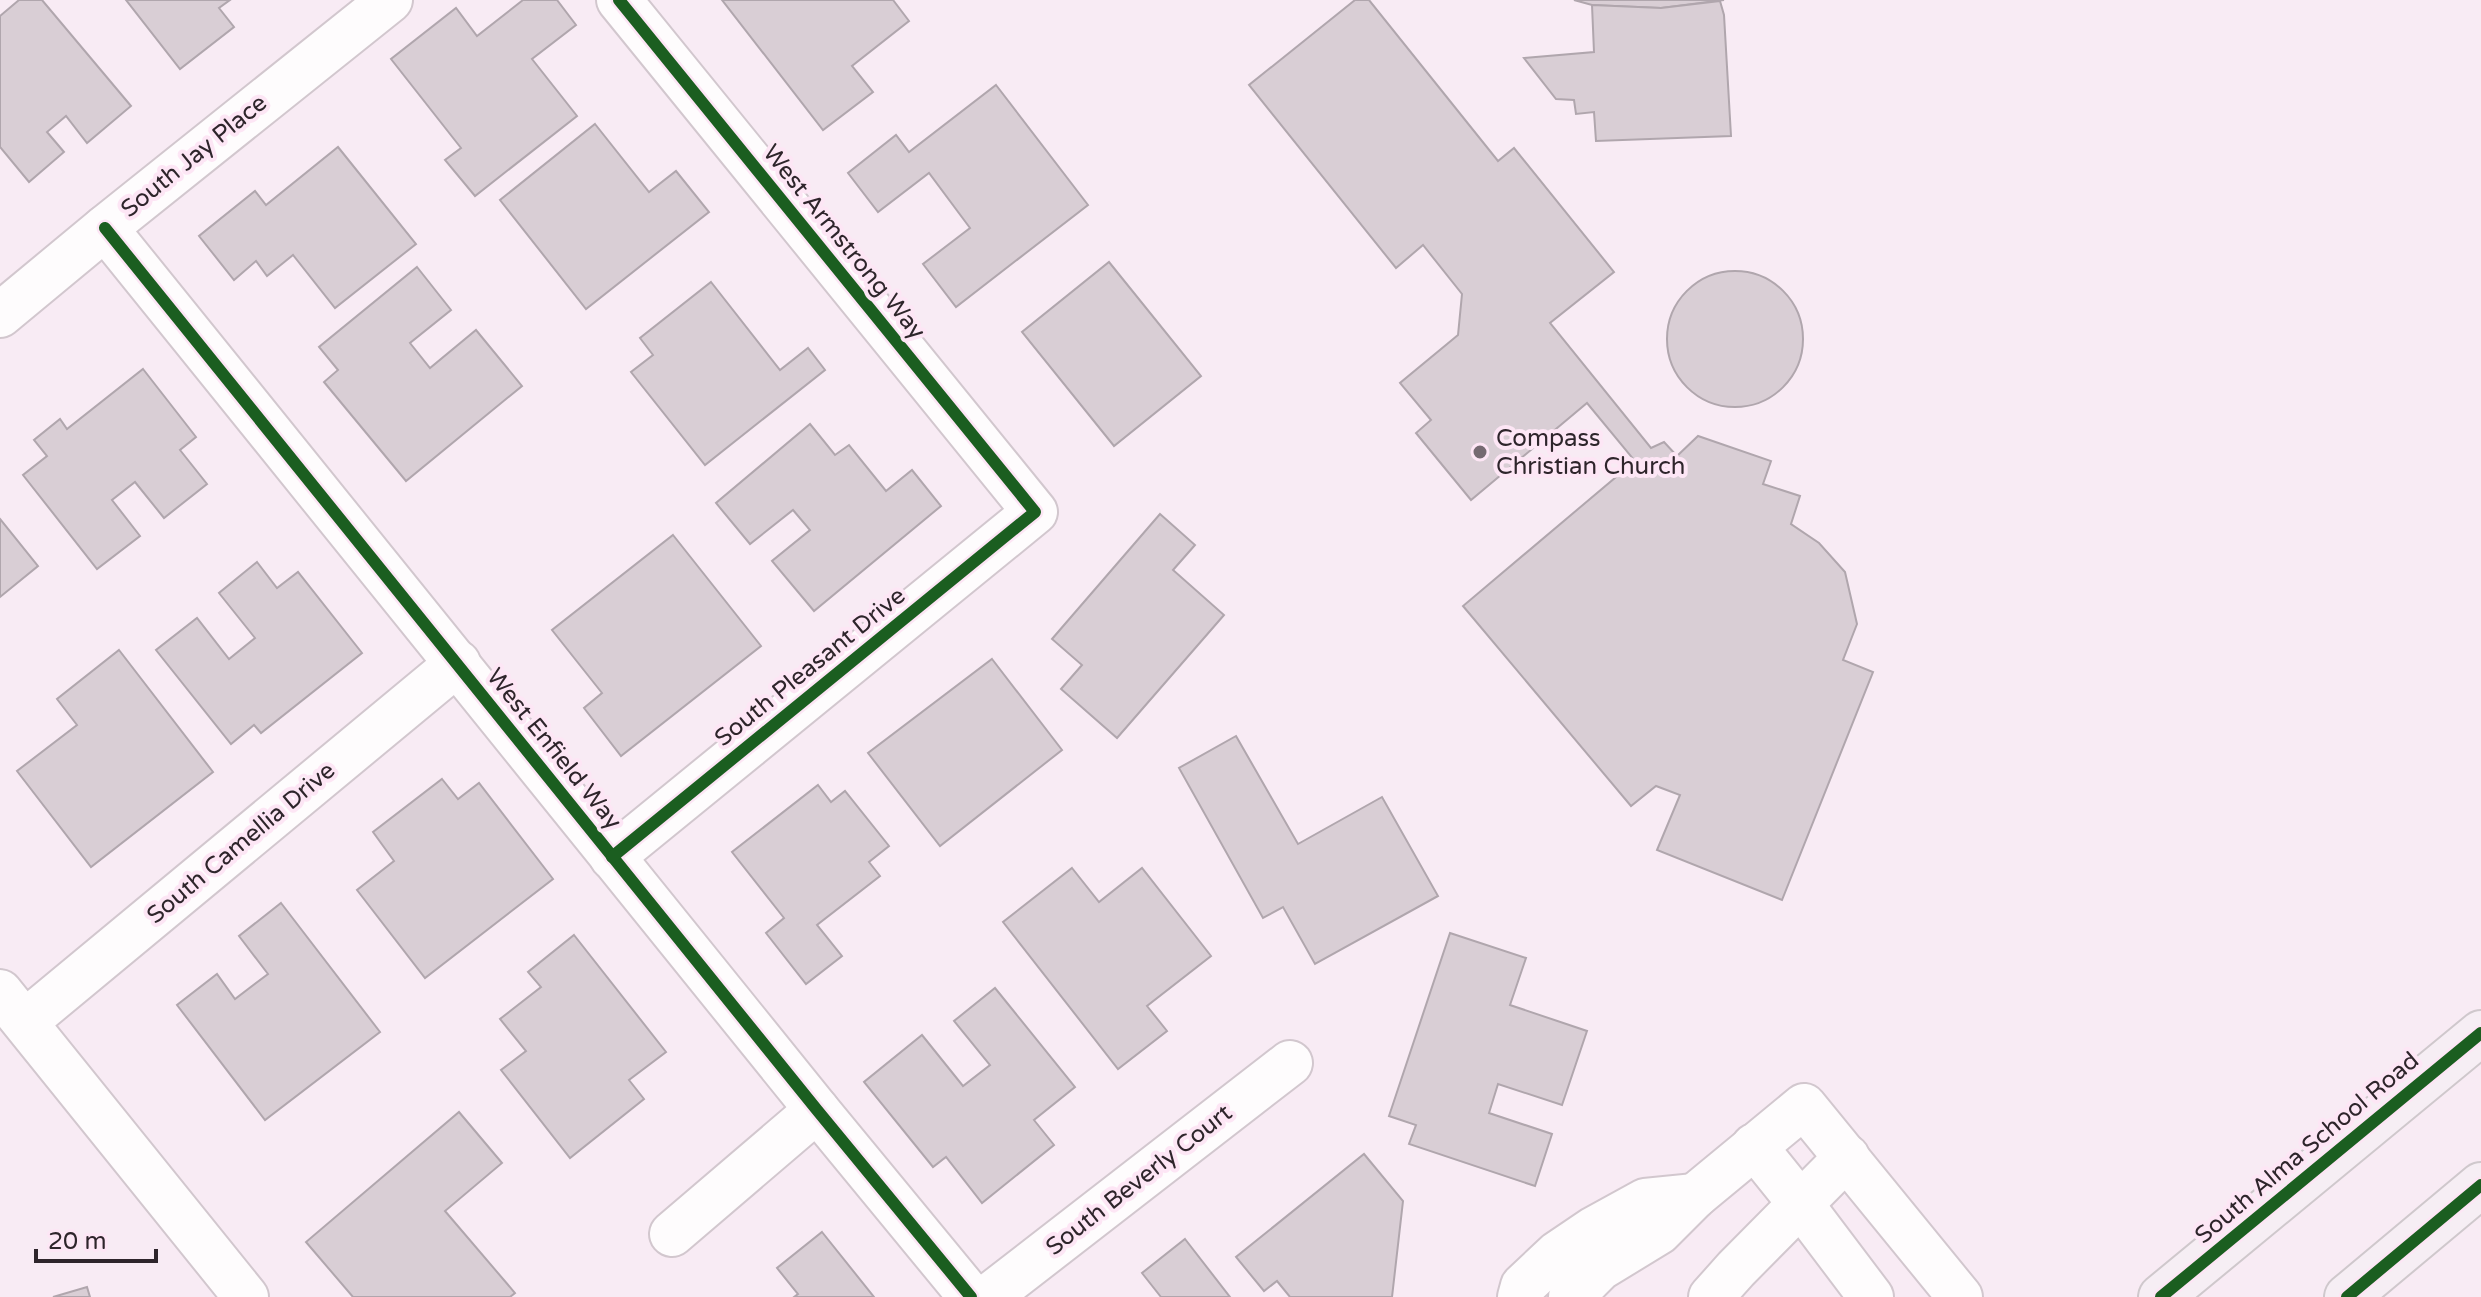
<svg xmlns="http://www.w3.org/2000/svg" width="2481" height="1297" font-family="'Varela Round',sans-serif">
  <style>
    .building { fill: #d9ced5; stroke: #b0a6ad; stroke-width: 2 }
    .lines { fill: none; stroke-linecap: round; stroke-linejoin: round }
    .minor-casing { stroke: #d2c7ce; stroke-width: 48 }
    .major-casing { stroke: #cfc8cc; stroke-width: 48 }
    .minor { stroke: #fefcfd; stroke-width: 44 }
    .major { stroke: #f6eef4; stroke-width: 44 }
    .cycleway-casing { stroke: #fde6f5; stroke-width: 17 }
    .cycleway { stroke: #1b5e20; stroke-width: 12 }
    .poi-dot { fill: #756a71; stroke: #fde6f5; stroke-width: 3 }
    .labels { text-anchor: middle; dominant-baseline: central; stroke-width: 8; stroke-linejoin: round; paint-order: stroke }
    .street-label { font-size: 24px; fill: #2e252b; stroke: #fde6f5 }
    .poi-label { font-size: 24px; fill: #2e252b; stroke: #fde6f5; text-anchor: start }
  </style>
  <rect width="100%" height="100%" fill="#f8ebf4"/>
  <g class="building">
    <path d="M 19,0 L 42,0 L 131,106 L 87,143 L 66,116 L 47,132 L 64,152 L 29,182 L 0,147 L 0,16 Z"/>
    <path d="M 126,0 L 230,0 L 219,8 L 234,27 L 180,69 Z"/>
    <path d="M 523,0 L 557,0 L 576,25 L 532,59 L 577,116 L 475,196 L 445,160 L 461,148 L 391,59 L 456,8 L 477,36 Z"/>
    <path d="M 722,0 L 893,0 L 909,21 L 852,66 L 873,92 L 823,130 Z"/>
    <path d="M 1355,0 L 1369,0 L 1498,161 L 1514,148 L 1614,272 L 1550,323 L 1651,448 L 1664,442 L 1677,456 L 1698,436 L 1771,461 L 1763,484 L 1800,496 L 1791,524 L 1819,543 L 1845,572 L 1857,624 L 1843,660 L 1873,672 L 1782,900 L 1657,850 L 1680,795 L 1656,786 L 1631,806 L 1463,606 L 1635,461 L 1587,403 L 1471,500 L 1416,433 L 1431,420 L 1400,383 L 1458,335 L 1462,294 L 1423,245 L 1396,268 L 1249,85 Z"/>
    <path d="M 1574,0 L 1724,0 L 1661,8 L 1592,5 Z"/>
    <path d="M 1720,1 L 1724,15 L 1731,136 L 1596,141 L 1594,112 L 1576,114 L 1574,100 L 1556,99 L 1524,58 L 1594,52 L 1592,5 L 1661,8 Z"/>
    <path d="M 996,85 L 1088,205 L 956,307 L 923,264 L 970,228 L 929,173 L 878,212 L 848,173 L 896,135 L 909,152 Z"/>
    <path d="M 595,124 L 649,192 L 676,171 L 709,212 L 586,309 L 500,200 Z"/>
    <path d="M 338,147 L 416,244 L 335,308 L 293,255 L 267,276 L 256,261 L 234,280 L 199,236 L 255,191 L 266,205 Z"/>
    <path d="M 1109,262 L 1201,376 L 1114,446 L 1022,332 Z"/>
    <path d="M 417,267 L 451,310 L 410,343 L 430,368 L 476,330 L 522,386 L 406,481 L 324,382 L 338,370 L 319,347 Z"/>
    <circle cx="1735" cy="339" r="68"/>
    <path d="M 711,282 L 780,370 L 808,348 L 825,370 L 705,465 L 631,372 L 653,355 L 640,338 Z"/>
    <path d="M 143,369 L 196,437 L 180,450 L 207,484 L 164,518 L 135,482 L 112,500 L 140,536 L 97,569 L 23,475 L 47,456 L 34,440 L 60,419 L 67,429 Z"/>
    <path d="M 810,424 L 835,455 L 849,445 L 886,491 L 912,470 L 941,506 L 814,611 L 772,561 L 810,530 L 793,510 L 750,544 L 716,503 Z"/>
    <path d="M 1160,514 L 1195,545 L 1173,570 L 1224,615 L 1117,738 L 1061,689 L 1082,665 L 1052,639 Z"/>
    <path d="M 0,519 L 38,566 L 0,597 Z"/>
    <path d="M 673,535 L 761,646 L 621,756 L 584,708 L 602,693 L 552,630 Z"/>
    <path d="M 257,562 L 277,588 L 298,572 L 362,653 L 261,733 L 254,725 L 231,744 L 156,650 L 197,618 L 229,659 L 255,638 L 219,593 Z"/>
    <path d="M 119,650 L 213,772 L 91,867 L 17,771 L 77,725 L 57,699 Z"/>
    <path d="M 992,659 L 1062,750 L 940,846 L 868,753 Z"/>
    <path d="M 1236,736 L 1298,844 L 1382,797 L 1438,896 L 1315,964 L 1283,907 L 1263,918 L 1179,768 Z"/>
    <path d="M 442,779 L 458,799 L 479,783 L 553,879 L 425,978 L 357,890 L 394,861 L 373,832 Z"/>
    <path d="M 818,785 L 831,802 L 845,791 L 889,846 L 869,862 L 880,876 L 817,925 L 842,956 L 806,984 L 766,933 L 784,918 L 732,852 Z"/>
    <path d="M 1072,868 L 1099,902 L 1142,868 L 1211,956 L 1147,1006 L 1167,1031 L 1118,1069 L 1003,922 Z"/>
    <path d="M 281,903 L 380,1032 L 265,1120 L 177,1005 L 217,974 L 235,999 L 268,974 L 239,936 Z"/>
    <path d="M 1450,933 L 1526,958 L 1510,1005 L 1587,1031 L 1562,1105 L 1498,1084 L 1489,1113 L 1552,1134 L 1535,1186 L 1409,1144 L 1416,1125 L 1389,1116 Z"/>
    <path d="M 574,935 L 666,1052 L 629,1080 L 644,1099 L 570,1158 L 501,1070 L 526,1051 L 500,1019 L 541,987 L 528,972 Z"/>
    <path d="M 995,988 L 1075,1087 L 1034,1120 L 1054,1145 L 982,1203 L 946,1157 L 933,1167 L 864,1082 L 922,1035 L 963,1086 L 990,1065 L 954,1021 Z"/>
    <path d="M 459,1112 L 502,1163 L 445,1211 L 515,1293 L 510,1297 L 353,1297 L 306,1242 Z"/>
    <path d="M 1364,1154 L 1403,1201 L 1392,1297 L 1290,1297 L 1277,1281 L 1264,1291 L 1236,1257 Z"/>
    <path d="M 822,1232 L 874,1297 L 794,1297 L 798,1294 L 777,1268 Z"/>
    <path d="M 1185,1239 L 1230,1297 L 1161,1297 L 1142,1273 Z"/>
    <path d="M 87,1287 L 90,1297 L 53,1297 Z"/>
  </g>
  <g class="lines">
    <g class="minor-casing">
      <g id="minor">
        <path d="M 105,228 L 817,1110 L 971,1297"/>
        <path d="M 0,315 L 105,228 L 390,0"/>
        <path d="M 612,857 L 1035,512 L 619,0"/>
        <path d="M 0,992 L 246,1297"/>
        <path d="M 25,1022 L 458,663"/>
        <path d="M 1754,1146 L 1800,1203 L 1871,1297"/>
        <path d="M 672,1234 L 817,1110"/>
        <path d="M 988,1297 L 1290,1063"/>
        <path d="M 1520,1297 L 1523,1286 L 1557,1254 L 1594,1229 L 1645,1201 L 1695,1196"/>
        <path d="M 1571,1297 L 1600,1268 L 1659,1232 L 1695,1196 L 1804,1106 L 1960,1297"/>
        <path d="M 1711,1297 L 1736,1269 L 1847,1157"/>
      </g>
    </g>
    <g class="major-casing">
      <g id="major">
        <path d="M 2161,1297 L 2481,1033"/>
        <path d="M 2347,1297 L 2481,1185"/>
      </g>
    </g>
    <use href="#minor" class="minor"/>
    <use href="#major" class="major"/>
    <g class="cycleway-casing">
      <g id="cycleway">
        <path d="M 105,228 L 817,1110 L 971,1297"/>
        <path d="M 612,857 L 1035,512 L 619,0"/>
        <path d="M 2161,1297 L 2481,1033"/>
        <path d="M 2347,1297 L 2481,1185"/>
      </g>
    </g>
    <use href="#cycleway" class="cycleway"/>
  </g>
  <circle class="poi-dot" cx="1480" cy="452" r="8"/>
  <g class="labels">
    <g class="street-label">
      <text transform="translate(194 156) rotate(-39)">South Jay Place</text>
      <text transform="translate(844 242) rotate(51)">West Armstrong Way</text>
      <text transform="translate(810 667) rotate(-39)">South Pleasant Drive</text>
      <text transform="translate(554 749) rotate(51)">West Enfield Way</text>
      <text transform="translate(241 843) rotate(-40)">South Camellia Drive</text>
      <text transform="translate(2307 1148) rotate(-40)">South Alma School Road</text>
      <text transform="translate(1139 1180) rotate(-38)">South Beverly Court</text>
    </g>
    <g class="poi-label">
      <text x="1496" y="438">Compass<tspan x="1496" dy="28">Christian Church</tspan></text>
    </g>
  </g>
  <path d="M36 1249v12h120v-12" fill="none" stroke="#2e252b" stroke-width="4"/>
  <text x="48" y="1249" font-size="24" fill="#2e252b" stroke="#fde6f5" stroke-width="6" paint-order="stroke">20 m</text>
</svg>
